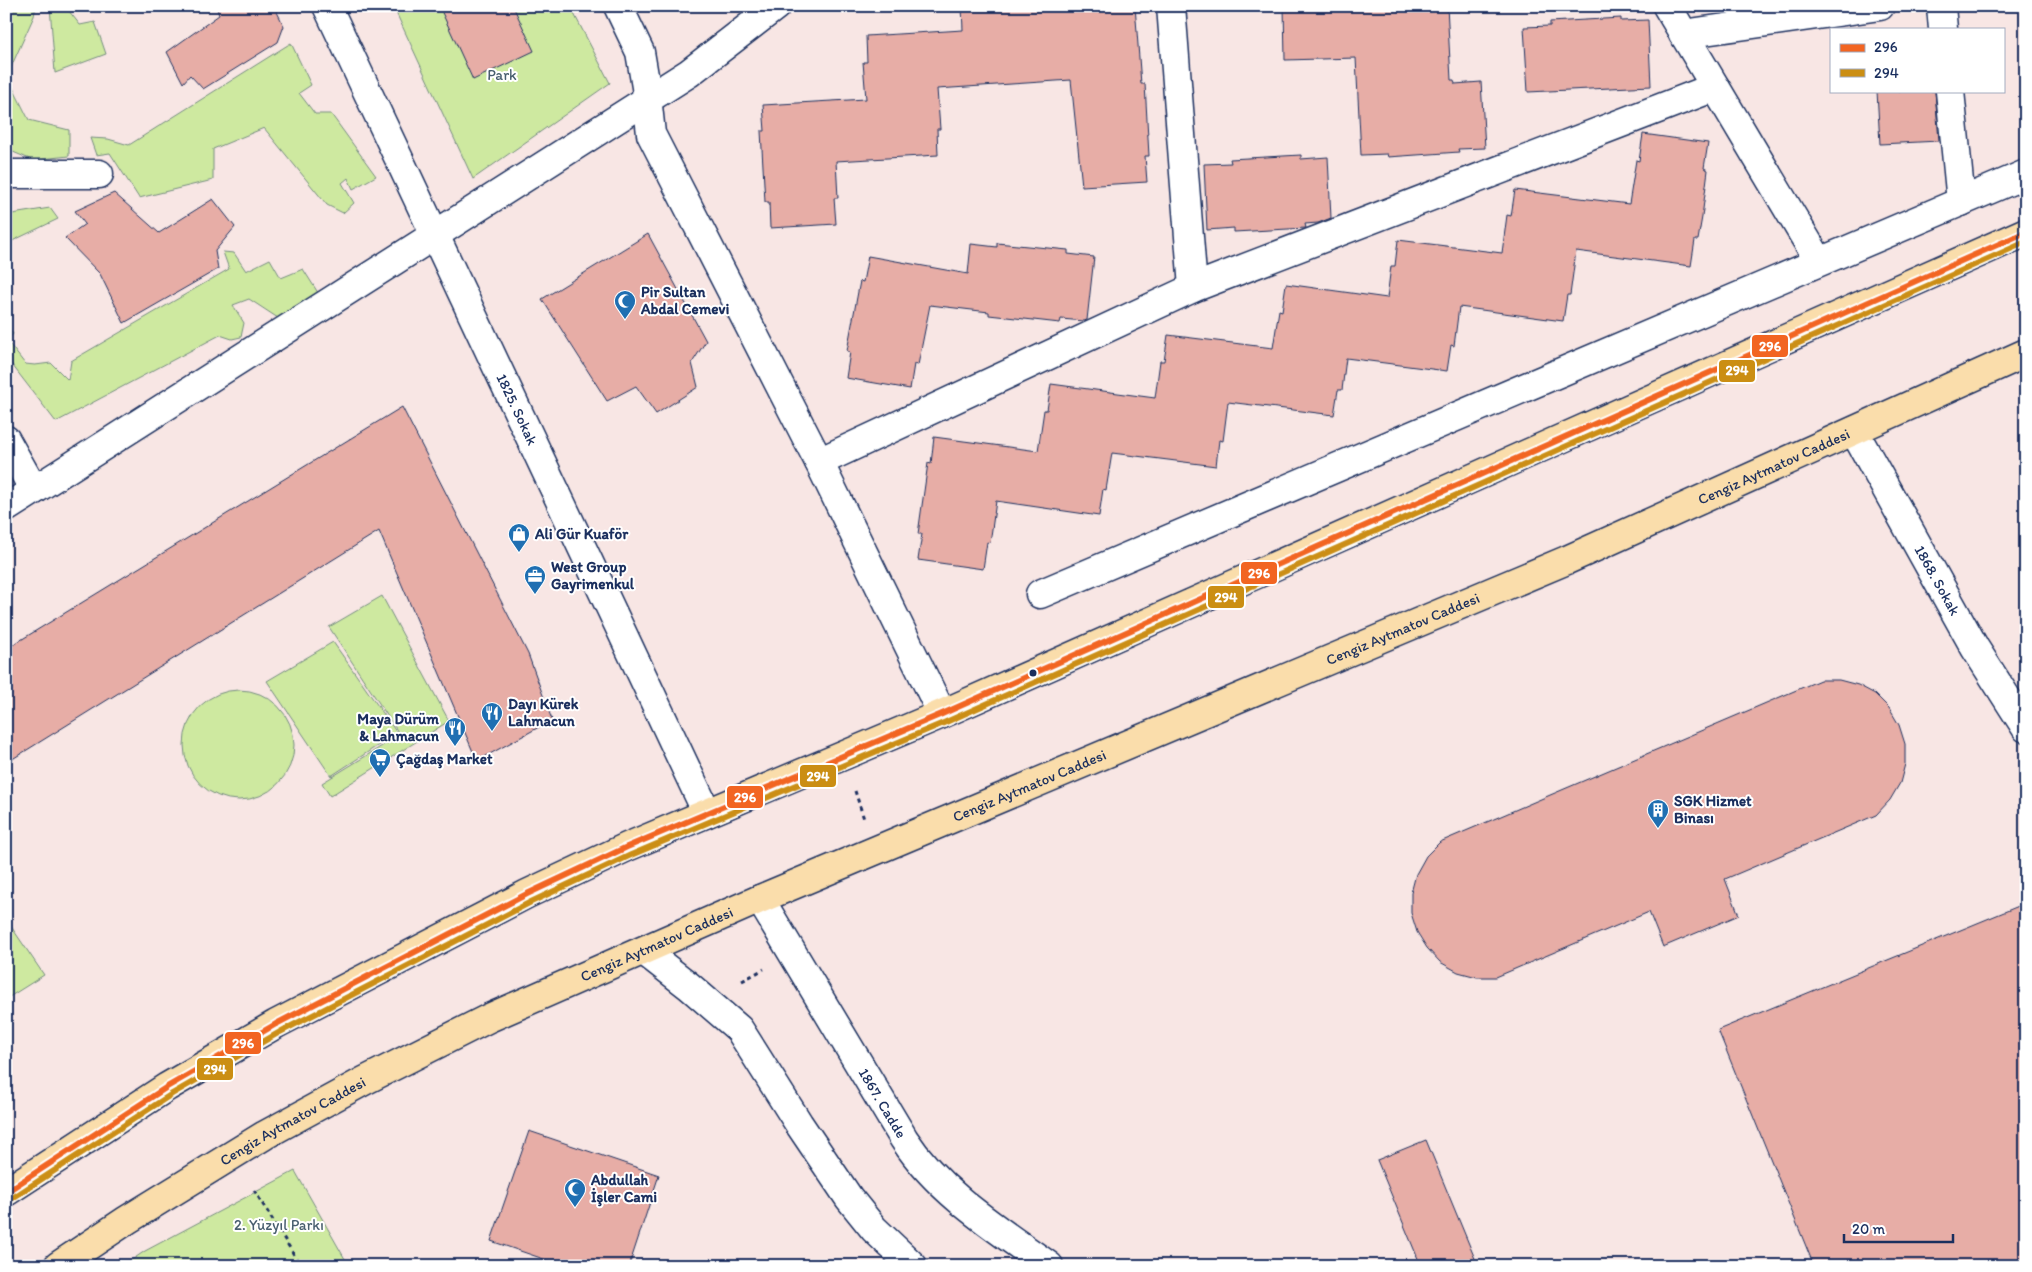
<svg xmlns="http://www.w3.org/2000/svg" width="2032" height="1272" font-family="Itim,sans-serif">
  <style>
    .green { fill: #cee9a0; stroke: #748c7f }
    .building { fill: #e7ada6; stroke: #1b2f5e }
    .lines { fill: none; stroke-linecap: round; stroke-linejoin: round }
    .minor-casing { stroke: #1b2f5e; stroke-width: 31 }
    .major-casing { stroke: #1b2f5e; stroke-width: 31 }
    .path { stroke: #1b2f5e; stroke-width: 3; stroke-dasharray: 4 4; stroke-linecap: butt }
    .minor { stroke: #fff; stroke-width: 28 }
    .major { stroke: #faddab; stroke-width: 28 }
    .bus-1-casing { stroke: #fff; stroke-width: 10 }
    .bus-2-casing { stroke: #fff; stroke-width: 10 }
    .bus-1 { stroke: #f26522; stroke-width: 6 }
    .bus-2 { stroke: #cb8e13; stroke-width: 6 }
    .bus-dot { fill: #1b2f5e; stroke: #fff; stroke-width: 2 }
    .labels { text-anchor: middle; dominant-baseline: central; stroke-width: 4; stroke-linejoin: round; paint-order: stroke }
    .park-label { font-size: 15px; fill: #485e6e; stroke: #fff }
    .poi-label { font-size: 15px; font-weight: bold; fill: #1b2f5e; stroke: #fff; text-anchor: start }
    .street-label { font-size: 15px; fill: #1b2f5e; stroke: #fff }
    .line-badge { stroke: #fff; stroke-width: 2 }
    .badge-label { font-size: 14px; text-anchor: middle; font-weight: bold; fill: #fff }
  </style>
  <rect width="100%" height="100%" fill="#f8e6e4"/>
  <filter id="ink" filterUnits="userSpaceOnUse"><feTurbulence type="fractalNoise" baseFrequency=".02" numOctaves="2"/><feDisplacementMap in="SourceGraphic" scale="10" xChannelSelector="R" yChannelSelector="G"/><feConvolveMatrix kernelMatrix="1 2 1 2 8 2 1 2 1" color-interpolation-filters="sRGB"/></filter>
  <g filter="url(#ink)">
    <g class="green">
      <path d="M 6,6 L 36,6 L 34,16 L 7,76 L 29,120 L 69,130 L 69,156 L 32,160 L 6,149 L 6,39 L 9,25 L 6,22 Z"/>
      <path d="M 50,6 L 65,6 L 80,25 L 95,22 L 106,54 L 55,73 Z"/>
      <path d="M 393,6 L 570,6 L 610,83 L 473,179 Z"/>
      <path d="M 291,43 L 311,85 L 299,93 L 315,114 L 331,114 L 376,176 L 353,189 L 348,178 L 342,183 L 354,203 L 343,213 L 327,205 L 264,128 L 213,149 L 213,180 L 139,198 L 110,153 L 96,155 L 90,138 L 108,139 L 129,145 Z"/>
      <path d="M 50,208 L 58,219 L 6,244 L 6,215 Z"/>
      <path d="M 223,252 L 234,253 L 246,271 L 270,259 L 281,278 L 303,269 L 322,299 L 281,320 L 249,299 L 233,305 L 244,323 L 241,337 L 232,339 L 220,335 L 56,422 L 6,357 L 6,324 L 13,334 L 7,341 L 25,364 L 35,365 L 51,363 L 68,380 L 71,361 L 229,269 Z"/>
      <path d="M 382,596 L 449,721 L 330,796 L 322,783 L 400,735 L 329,627 Z"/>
      <path d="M 333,642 L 397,733 L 331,776 L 267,681 Z"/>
      <circle cx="239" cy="745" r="55"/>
      <path d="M 6,919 L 44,975 L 6,999 Z"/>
      <path d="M 295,1171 L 349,1266 L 123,1266 L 145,1251 Z"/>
    </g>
    <g class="building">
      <path d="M 216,6 L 274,6 L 284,26 L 278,42 L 203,89 L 190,75 L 183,83 L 167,52 L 219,15 Z"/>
      <path d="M 439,6 L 513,6 L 534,51 L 473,80 Z"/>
      <path d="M 962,6 L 1135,6 L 1141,84 L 1145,84 L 1149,156 L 1145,156 L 1147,182 L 1082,186 L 1071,80 L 937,89 L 940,129 L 937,129 L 938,155 L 836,161 L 838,198 L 834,198 L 836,224 L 770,228 L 769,202 L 765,202 L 761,131 L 765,131 L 763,105 L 866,99 L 863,62 L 867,62 L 866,36 L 963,30 Z"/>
      <path d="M 1284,6 L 1447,6 L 1451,80 L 1454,80 L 1455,84 L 1481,82 L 1485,148 L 1458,149 L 1459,152 L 1388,157 L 1387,154 L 1361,155 L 1356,58 L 1285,60 Z"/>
      <path d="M 1621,18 L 1621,21 L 1648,20 L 1651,86 L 1528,92 L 1524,27 L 1550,26 L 1550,22 Z"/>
      <path d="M 1877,91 L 1935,91 L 1939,141 L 1880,144 Z"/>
      <path d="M 1643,134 L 1708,143 L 1704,168 L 1708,170 L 1702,217 L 1698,240 L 1695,240 L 1691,266 L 1576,251 L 1570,295 L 1567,295 L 1563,321 L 1459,307 L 1454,346 L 1451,345 L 1447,371 L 1346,358 L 1342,390 L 1338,390 L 1334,415 L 1228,402 L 1223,441 L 1219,440 L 1216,466 L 1112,453 L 1106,490 L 1103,489 L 1099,516 L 996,501 L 990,543 L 987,542 L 983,569 L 918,560 L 922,534 L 918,534 L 928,463 L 931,464 L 934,437 L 1038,451 L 1044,410 L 1047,410 L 1051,384 L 1155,398 L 1160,361 L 1164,361 L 1168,335 L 1273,348 L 1279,310 L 1282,311 L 1286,284 L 1387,298 L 1391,266 L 1395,266 L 1398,240 L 1502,253 L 1507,215 L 1511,216 L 1515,190 L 1629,204 L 1636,160 L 1639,161 Z"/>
      <path d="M 1301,155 L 1301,159 L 1328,157 L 1331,218 L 1318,223 L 1305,224 L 1306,228 L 1234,232 L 1234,228 L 1207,230 L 1204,164 L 1231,163 L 1230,159 Z"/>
      <path d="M 114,193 L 159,233 L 213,199 L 235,227 L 215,251 L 218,269 L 124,323 L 100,274 L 65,238 L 85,224 L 75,211 Z"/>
      <path d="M 648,234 L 706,341 L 692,363 L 698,387 L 656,414 L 636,386 L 607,401 L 542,299 Z"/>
      <path d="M 997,243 L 1068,250 L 1068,254 L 1094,257 L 1087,320 L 1084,321 L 1061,319 L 1060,323 L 989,315 L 989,312 L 930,305 L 918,365 L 914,364 L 910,389 L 846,378 L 850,352 L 847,351 L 860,281 L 863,282 L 868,256 L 968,274 L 971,244 L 997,247 Z"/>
      <path d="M 402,407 L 528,654 L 552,720 L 477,761 L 379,531 L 6,763 L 6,649 Z"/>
      <path d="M 1820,680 L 1839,680 L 1858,685 L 1875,694 L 1889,708 L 1899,725 L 1905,744 L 1905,764 L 1900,783 L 1890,800 L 1876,815 L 1725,879 L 1739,915 L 1663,947 L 1649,912 L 1496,977 L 1477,977 L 1458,972 L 1440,962 L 1427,948 L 1417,932 L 1411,913 L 1411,893 L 1416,874 L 1426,856 L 1440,842 Z"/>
      <path d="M 2026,903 L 2026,1266 L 1814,1266 L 1718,1030 Z"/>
      <path d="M 529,1131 L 659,1175 L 629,1266 L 564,1266 L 491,1241 Z"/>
      <path d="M 1426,1140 L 1478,1266 L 1421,1266 L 1377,1160 Z"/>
    </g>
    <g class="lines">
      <g class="minor-casing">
        <g id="minor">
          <path id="s1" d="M 327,6 L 707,813"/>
          <path d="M 618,6 L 640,52 L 646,87 L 651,134 L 819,462 L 942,714"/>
          <path d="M 1667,6 L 1819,261"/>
          <path d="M 1941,6 L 1943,29"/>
          <path d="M 1683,34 L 1880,6"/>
          <path d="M 1950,91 L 1961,202"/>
          <path d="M 6,174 L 99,174"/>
          <path d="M 1193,288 L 1715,87"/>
          <path id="s2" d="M 1854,431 L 1975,648 L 2026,728"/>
          <path d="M 6,440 L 34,490"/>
          <path d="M 819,462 L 1193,288 L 1171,6"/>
          <path d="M 6,508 L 689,73 L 776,6"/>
          <path d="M 1040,594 L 2026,174"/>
          <path id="s3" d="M 760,899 L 904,1139 C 939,1193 997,1229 1049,1266"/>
          <path d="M 644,951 L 689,986 L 739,1029 L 799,1124 L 849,1198 L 874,1229 L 913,1266"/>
        </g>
      </g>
      <g class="major-casing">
        <g id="major">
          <path d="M 6,1192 L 167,1087 L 276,1024 L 527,894 L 627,847 L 942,714 L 2026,232"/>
          <path id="s4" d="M 58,1266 L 127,1220 L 265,1135 L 364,1081 L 489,1018 L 760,899 L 1567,560 L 2026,353"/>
        </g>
      </g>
      <g class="path">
        <path d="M 855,791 L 864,819"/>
        <path d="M 742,981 L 764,969"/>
        <path d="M 254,1190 L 301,1266"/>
      </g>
      <use href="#minor" class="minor"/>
      <use href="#major" class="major"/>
      <g class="bus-1-casing">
        <path id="bus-1" d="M 6,1192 L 167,1087 L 276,1024 L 527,894 L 627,847 L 942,714 L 2026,232"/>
      </g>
      <g class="bus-2-casing">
        <path id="bus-2" d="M 11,1199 L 172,1094 L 280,1032 L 531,902 L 631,855 L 946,722 L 2026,242"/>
      </g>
      <use href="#bus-1" class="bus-1"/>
      <use href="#bus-2" class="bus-2"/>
    </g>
  </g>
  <defs>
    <g id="mosque-pin" transform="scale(1.125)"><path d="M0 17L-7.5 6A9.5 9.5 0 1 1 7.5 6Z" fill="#1f6fb2" stroke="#fff"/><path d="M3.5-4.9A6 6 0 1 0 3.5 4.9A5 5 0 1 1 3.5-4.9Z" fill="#fff"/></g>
    <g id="shop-pin" transform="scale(1.125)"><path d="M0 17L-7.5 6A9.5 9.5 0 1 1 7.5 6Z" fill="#1f6fb2" stroke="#fff"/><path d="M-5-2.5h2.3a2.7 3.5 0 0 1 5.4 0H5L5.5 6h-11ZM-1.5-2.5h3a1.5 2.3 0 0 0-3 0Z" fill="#fff"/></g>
    <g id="office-pin" transform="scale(1.125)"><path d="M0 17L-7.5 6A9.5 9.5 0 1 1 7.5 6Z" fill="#1f6fb2" stroke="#fff"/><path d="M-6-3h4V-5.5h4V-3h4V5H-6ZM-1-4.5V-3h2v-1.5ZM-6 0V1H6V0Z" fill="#fff"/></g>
    <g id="restaurant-pin" transform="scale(1.125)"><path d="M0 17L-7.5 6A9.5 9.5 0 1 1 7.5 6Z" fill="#1f6fb2" stroke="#fff"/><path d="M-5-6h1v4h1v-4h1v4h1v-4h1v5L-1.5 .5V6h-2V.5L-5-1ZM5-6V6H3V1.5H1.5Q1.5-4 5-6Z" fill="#fff"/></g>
    <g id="supermarket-pin" transform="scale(1.125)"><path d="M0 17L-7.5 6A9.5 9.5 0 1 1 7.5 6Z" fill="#1f6fb2" stroke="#fff"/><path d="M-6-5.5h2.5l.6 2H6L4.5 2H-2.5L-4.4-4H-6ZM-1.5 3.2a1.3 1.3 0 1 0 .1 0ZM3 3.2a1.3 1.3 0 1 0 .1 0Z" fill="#fff"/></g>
    <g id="building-pin" transform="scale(1.125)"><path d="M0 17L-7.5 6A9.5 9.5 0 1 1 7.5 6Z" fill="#1f6fb2" stroke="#fff"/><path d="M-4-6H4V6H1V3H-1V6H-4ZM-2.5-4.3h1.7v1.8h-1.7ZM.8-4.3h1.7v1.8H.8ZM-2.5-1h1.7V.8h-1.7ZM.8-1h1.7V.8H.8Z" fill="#fff"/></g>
  </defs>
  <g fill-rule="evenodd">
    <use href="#mosque-pin" x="625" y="301"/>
    <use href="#shop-pin" x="519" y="534"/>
    <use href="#office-pin" x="535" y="576"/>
    <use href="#restaurant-pin" x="492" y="713"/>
    <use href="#restaurant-pin" x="455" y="728"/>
    <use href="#supermarket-pin" x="380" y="759"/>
    <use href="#building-pin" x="1658" y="810"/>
    <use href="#mosque-pin" x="575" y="1189"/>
  </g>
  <circle class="bus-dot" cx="1033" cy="673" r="4.5"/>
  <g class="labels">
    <g class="park-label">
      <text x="502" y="75">Park</text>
      <text x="279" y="1225">2. Yüzyıl Parkı</text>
    </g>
    <g class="poi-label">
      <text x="641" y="292">Pir Sultan<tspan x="641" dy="17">Abdal Cemevi</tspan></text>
      <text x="535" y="534">Ali Gür Kuaför</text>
      <text x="551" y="567">West Group<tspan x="551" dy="17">Gayrimenkul</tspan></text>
      <text x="508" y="704">Dayı Kürek<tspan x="508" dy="17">Lahmacun</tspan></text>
      <text x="439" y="719" text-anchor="end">Maya Dürüm<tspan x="439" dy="17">&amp; Lahmacun</tspan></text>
      <text x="396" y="759">Çağdaş Market</text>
      <text x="1674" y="801">SGK Hizmet<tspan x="1674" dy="17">Binası</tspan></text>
      <text x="591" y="1180">Abdullah<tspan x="591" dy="17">İşler Cami</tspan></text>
    </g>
    <g class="street-label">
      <text stroke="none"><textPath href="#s1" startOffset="446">1825. Sokak</textPath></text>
      <text stroke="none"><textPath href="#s4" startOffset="1896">Cengiz Aytmatov Caddesi</textPath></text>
      <text stroke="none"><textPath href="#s2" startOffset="171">1868. Sokak</textPath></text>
      <text stroke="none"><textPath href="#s4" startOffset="1491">Cengiz Aytmatov Caddesi</textPath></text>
      <text stroke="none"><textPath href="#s4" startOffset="1086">Cengiz Aytmatov Caddesi</textPath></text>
      <text stroke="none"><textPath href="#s4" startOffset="681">Cengiz Aytmatov Caddesi</textPath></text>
      <text stroke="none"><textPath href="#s3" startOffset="238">1867. Cadde</textPath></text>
      <text stroke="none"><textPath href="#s4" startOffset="276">Cengiz Aytmatov Caddesi</textPath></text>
    </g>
  </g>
  <g class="line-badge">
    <rect x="1751" y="334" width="38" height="24" rx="5" fill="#f26522"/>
    <rect x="1718" y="359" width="38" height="24" rx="5" fill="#cb8e13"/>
    <rect x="1240" y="561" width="38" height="24" rx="5" fill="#f26522"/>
    <rect x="1207" y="585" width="38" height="24" rx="5" fill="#cb8e13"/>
    <rect x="799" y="764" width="38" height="24" rx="5" fill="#cb8e13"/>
    <rect x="726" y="785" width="38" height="24" rx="5" fill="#f26522"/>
    <rect x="224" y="1031" width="38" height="24" rx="5" fill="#f26522"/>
    <rect x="196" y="1057" width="38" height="24" rx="5" fill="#cb8e13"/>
  </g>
  <g class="badge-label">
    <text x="1770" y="351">296</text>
    <text x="1737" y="375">294</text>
    <text x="1259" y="578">296</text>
    <text x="1226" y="602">294</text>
    <text x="818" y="781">294</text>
    <text x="745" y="802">296</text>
    <text x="243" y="1048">296</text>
    <text x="215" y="1074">294</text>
  </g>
  <rect width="2032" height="1272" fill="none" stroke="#fff" stroke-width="25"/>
  <rect x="12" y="12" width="2007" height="1247" fill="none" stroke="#1b2f5e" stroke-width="2" filter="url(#ink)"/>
  <rect x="1830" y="28" width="175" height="65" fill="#ffffff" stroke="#a4acbf"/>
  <rect x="1840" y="44" width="25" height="8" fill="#f26522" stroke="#a4acbf"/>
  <text x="1874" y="52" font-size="15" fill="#1b2f5e">296</text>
  <rect x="1840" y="69" width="25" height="8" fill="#cb8e13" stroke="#a4acbf"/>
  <text x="1874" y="78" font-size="15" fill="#1b2f5e">294</text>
  <path d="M1844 1234v8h109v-8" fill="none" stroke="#1b2f5e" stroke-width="2.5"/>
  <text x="1852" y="1234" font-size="15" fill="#1b2f5e" stroke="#ffffff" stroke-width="4" paint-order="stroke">20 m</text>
</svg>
